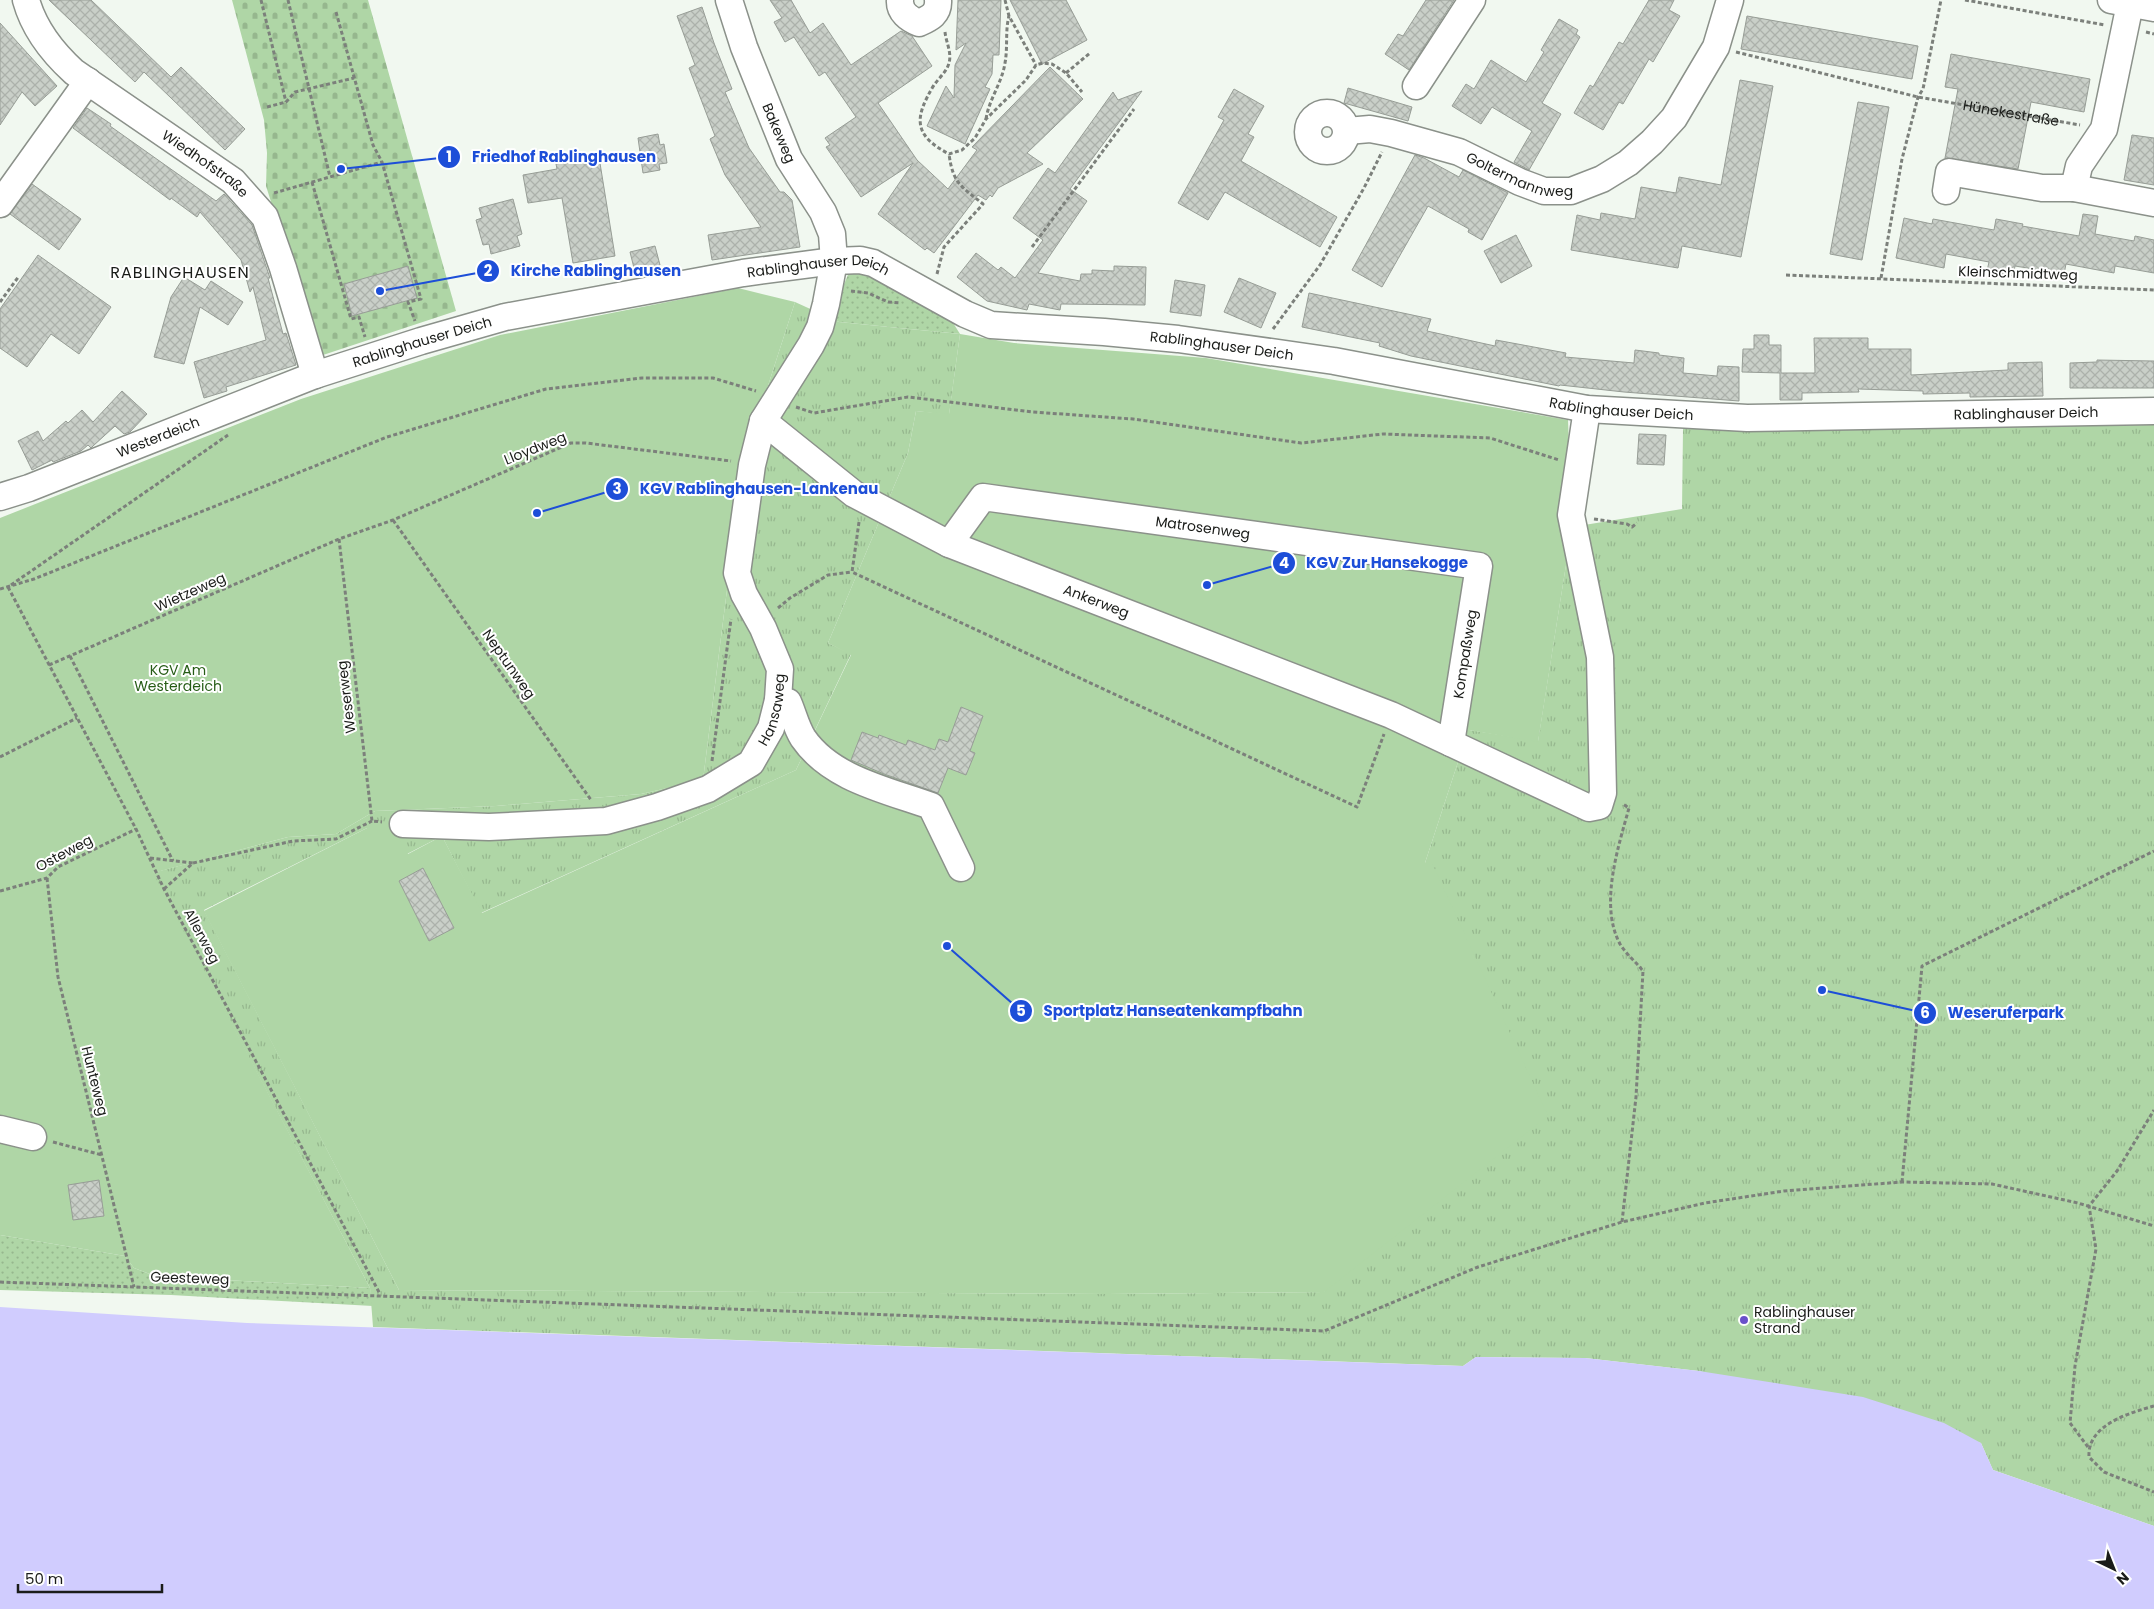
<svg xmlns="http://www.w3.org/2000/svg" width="2154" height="1609" font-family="Poppins,sans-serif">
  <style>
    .grass { fill: url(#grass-dots) }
    .cemetery { fill: url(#cemetery-stones) }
    .park { fill: url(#park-tufts) }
    .garden { fill: #afd6a6 }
    .water { fill: #d0ccfe }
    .building { fill: url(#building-cross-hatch); stroke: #979d96 }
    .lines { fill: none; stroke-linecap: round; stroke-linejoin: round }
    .minor-casing { stroke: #8b918a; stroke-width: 29 }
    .path { stroke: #7c807b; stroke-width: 3; stroke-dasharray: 4 2.5; stroke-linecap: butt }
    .minor { stroke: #fff; stroke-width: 26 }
    .poi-dot { fill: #6a51ca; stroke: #fff; stroke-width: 2 }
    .labels { text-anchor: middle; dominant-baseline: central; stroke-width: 4; stroke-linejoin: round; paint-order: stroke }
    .street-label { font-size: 14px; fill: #1a1c19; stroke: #fff }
    .park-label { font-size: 14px; fill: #265c16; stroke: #fff }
    .poi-label { font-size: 14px; fill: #1a1c19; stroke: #fff; text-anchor: start }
    .quarter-label { font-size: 16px; letter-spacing: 1px; fill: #1a1c19; stroke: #fff }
    .leader { fill: none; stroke: #1d4ed8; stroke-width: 2 }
    .callout-dot { fill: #1d4ed8; stroke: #fff; stroke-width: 2 }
    .mark-label { font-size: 15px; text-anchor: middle; font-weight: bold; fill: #fff }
    .callout-label { font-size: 15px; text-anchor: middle; font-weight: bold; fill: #1d4ed8; stroke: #fff; stroke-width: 4; stroke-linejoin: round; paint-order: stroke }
  </style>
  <defs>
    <pattern id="grass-dots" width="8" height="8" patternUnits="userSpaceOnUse" patternTransform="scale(1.25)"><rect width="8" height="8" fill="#afd6a6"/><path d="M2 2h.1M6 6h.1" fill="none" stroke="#96b78e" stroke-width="1.8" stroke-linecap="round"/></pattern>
    <pattern id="cemetery-stones" width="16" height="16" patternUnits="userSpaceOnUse" patternTransform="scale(1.25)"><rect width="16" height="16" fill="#afd6a6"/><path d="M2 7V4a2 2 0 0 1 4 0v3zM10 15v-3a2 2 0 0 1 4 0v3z" fill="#96b78e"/></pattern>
    <pattern id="park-tufts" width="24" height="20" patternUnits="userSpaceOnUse" patternTransform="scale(1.25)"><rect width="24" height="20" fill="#afd6a6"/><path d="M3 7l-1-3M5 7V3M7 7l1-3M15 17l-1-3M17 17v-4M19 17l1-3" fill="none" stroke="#96b78e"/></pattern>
    <pattern id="building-cross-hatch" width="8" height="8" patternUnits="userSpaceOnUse" patternTransform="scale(1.25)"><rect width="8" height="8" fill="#c9cfc8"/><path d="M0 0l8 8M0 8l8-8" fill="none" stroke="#acb1ab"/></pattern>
  </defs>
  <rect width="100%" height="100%" fill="#f1f8f0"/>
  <g class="grass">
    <path d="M 850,270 L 864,271 L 950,318 L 960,334 L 839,322 L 833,320 L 839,296 Z"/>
    <path d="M 0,1235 L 125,1256 L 134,1268 L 155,1276 L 370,1288 L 373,1306 L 171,1295 L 0,1290 Z"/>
  </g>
  <path class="cemetery" d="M 232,0 L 368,0 L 456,311 L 320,356 L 266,186 L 267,153 L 264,120 Z"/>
  <path class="park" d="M 795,302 L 839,322 L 960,334 L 949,415 L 916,411 L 908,453 L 828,643 L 851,654 L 796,770 L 481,913 L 442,836 L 407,854 L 367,828 L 204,910 L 399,1290 L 1107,1294 L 1324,1292 L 1425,863 L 1458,762 L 1463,729 L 1538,741 L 1572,527 L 1682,509 L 1683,429 L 2154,425 L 2154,1526 L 1993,1470 L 1981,1443 L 1699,1371 L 1585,1358 L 1476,1357 L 1463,1366 L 373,1327 L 370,1288 L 152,873 L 288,837 L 336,834 L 375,811 L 496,806 L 641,794 L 703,780 L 743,463 Z"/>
  <g class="garden">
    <path d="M 738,288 L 795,302 L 743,463 L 703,780 L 641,794 L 496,806 L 375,811 L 336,834 L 288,837 L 153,873 L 370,1288 L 155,1276 L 134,1268 L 125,1256 L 0,1235 L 0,518 L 301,399 L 500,335 Z"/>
    <path d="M 960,334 L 1014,343 L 1206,358 L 1568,420 L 1572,527 L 1538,742 L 1463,729 L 1458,762 L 1425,863 L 1432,863 L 1548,1116 L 1324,1292 L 1107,1294 L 399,1290 L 204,911 L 367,828 L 392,828 L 408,854 L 442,836 L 482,913 L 796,770 L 851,655 L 828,643 L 908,453 L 916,411 L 949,414 Z"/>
  </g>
  <path class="water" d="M 0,1307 L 247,1323 L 1463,1366 L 1476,1357 L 1585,1358 L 1699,1371 L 1863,1397 L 1944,1423 L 1981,1443 L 1993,1470 L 2154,1526 L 2154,1609 L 0,1609 Z"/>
  <g class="building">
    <path d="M 49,0 L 91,0 L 171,77 L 181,67 L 245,129 L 225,150 L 144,72 L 135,82 Z"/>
    <path d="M 770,0 L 791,0 L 810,33 L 823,23 L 851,65 L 901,31 L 912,36 L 932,66 L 878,103 L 917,160 L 948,189 L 977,150 L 972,147 L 1050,67 L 1083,99 L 1027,153 L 1043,164 L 998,188 L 992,197 L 990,195 L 986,200 L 978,195 L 934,253 L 927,248 L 925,250 L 878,214 L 913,163 L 861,197 L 826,147 L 830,145 L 825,138 L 856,117 L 825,72 L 819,76 L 794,37 L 785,42 L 774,22 L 782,18 Z"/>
    <path d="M 958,0 L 1001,0 L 999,55 L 993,55 L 992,74 L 985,87 L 990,89 L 965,144 L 927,126 L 946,86 L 954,98 L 955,65 L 966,43 L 956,50 Z"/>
    <path d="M 1010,0 L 1066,0 L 1087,40 L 1042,64 Z"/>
    <path d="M 1426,0 L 1454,0 L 1409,70 L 1385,54 L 1398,34 L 1403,36 Z"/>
    <path d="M 1649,0 L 1674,0 L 1669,10 L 1680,16 L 1653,62 L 1649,59 L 1623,104 L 1619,102 L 1603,130 L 1574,113 L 1590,85 L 1593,87 L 1619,42 L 1623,44 Z"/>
    <path d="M 702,7 L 714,43 L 732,89 L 725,92 L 749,148 L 780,192 L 784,192 L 792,200 L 800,247 L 712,260 L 708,235 L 761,227 L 725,175 L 710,139 L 715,136 L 689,68 L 695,65 L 677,16 Z"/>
    <path d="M 1747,16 L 1918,46 L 1912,79 L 1741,49 Z"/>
    <path d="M 1559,19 L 1578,30 L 1576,34 L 1580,37 L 1542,103 L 1561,114 L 1529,170 L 1514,162 L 1532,131 L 1492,107 L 1481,124 L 1452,106 L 1466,84 L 1474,89 L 1491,60 L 1526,82 L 1544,52 L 1541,50 Z"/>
    <path d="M 0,23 L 57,86 L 35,106 L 22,92 L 0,125 Z"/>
    <path d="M 1951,54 L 2090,79 L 2084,112 L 2031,102 L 2018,169 L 1945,158 L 1958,89 L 1945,87 Z"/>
    <path d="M 1740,80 L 1773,86 L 1741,257 L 1682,246 L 1678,268 L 1571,250 L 1577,215 L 1600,220 L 1601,213 L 1635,219 L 1641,187 L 1676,193 L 1679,177 L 1721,185 Z"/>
    <path d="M 1348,88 L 1412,107 L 1408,121 L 1344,103 Z"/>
    <path d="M 1234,89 L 1264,106 L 1248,134 L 1254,137 L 1241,161 L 1337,217 L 1320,247 L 1225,192 L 1208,220 L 1178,203 L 1224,120 L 1218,117 Z"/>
    <path d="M 1142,91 L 1070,189 L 1087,201 L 1038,273 L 1080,281 L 1081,274 L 1092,274 L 1092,270 L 1114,271 L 1114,266 L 1146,267 L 1145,305 L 1061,304 L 1060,310 L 1029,304 L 1027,310 L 987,301 L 957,277 L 976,253 L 998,270 L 1001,267 L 1015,278 L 1043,240 L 1013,218 L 1048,168 L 1055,173 L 1113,92 L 1118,100 Z"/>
    <path d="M 1858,102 L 1889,107 L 1862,260 L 1830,254 Z"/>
    <path d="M 87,108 L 111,124 L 110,126 L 216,201 L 224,194 L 252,225 L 270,278 L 268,278 L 283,334 L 286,333 L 296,365 L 226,387 L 227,391 L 204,398 L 194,362 L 266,340 L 253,287 L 250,292 L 241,260 L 200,212 L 197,217 L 171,198 L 170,200 L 73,128 Z"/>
    <path d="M 658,134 L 660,145 L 664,144 L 667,163 L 659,164 L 660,170 L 643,173 L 638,138 Z"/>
    <path d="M 2132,135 L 2154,138 L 2154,185 L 2124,180 Z"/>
    <path d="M 1415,155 L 1424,158 L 1459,177 L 1463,170 L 1508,193 L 1482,240 L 1468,232 L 1469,229 L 1428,206 L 1382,287 L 1352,270 Z"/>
    <path d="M 599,157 L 615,256 L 573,263 L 562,198 L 528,203 L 523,175 L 557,169 L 556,164 Z"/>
    <path d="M 32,184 L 81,219 L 59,250 L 10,214 Z"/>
    <path d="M 513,199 L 522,234 L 517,236 L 520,246 L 491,254 L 489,244 L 483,245 L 476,220 L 482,218 L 479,208 Z"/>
    <path d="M 2083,214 L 2098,216 L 2095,234 L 2134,241 L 2135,236 L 2154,240 L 2154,273 L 2115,266 L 2114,273 L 2066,264 L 2064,274 L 2015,266 L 2013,276 L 1987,271 L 1989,262 L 1946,254 L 1944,268 L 1896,258 L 1904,218 L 1932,224 L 1933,219 L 1994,230 L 1996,219 L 2023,224 L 2022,226 L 2079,236 Z"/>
    <path d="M 1516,235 L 1532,266 L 1501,283 L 1484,251 Z"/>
    <path d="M 655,246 L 660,265 L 635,272 L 630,252 Z"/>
    <path d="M 38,255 L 111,307 L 79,354 L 51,334 L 27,367 L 0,348 L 0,309 Z"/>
    <path d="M 408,266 L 417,298 L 352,316 L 344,284 Z"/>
    <path d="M 184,277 L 205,290 L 211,281 L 243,302 L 228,325 L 200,307 L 184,364 L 154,357 L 171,297 Z"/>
    <path d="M 1239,278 L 1276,293 L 1261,328 L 1224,312 Z"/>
    <path d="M 1175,280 L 1205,285 L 1201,316 L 1170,312 Z"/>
    <path d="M 1309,293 L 1431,319 L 1427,331 L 1495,346 L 1496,340 L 1566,353 L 1565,357 L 1634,363 L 1635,350 L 1659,353 L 1659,355 L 1684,358 L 1683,373 L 1717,376 L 1718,366 L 1739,367 L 1739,401 L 1624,392 L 1560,385 L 1559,386 L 1411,356 L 1379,346 L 1380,343 L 1302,327 Z"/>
    <path d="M 1754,335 L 1769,335 L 1769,345 L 1781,345 L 1781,373 L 1815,373 L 1814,338 L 1868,338 L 1868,349 L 1911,349 L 1911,375 L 2008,370 L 2008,363 L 2042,362 L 2043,396 L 1970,397 L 1970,393 L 1923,394 L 1923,391 L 1858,389 L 1859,392 L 1802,393 L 1802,400 L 1780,400 L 1780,373 L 1742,372 L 1743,349 L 1754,349 Z"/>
    <path d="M 2097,360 L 2154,361 L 2154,388 L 2070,388 L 2070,363 L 2097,362 Z"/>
    <path d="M 122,391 L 147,414 L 130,432 L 124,434 L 115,426 L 93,446 L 91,448 L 88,445 L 81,451 L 53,462 L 52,460 L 32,470 L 18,441 L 38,431 L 43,441 L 66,421 L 68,423 L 82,410 L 93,422 Z"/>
    <path d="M 1639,434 L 1666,435 L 1664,465 L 1637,464 Z"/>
    <path d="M 961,707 L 983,716 L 970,751 L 975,753 L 966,775 L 948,768 L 938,793 L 884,774 L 851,760 L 862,732 L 878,738 L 879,735 L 906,745 L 908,740 L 935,750 L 939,739 L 948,742 Z"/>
    <path d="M 423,868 L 454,928 L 429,941 L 399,881 Z"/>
    <path d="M 99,1180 L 104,1216 L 73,1220 L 68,1185 Z"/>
  </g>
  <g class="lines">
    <g class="minor-casing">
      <g id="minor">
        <path id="s2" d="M 26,0 C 34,29 52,52 74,72 L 233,181 L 265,217 L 283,268 L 315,375"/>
        <path d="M 900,0 C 899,12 909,19 919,23 C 930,18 939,14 938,0"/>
        <path d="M 2111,0 L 2154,8"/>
        <path d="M 1416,86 L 1472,0"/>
        <circle cx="1327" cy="132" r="19"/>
        <path id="s3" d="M 1347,131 L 1370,129 L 1391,133 L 1459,152 L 1520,182 L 1544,191 L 1571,191 L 1602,179 L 1628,163 L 1652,142 L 1674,118 L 1716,47 L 1730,0"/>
        <path d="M 2074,188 L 2079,166 L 2104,129 L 2130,4"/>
        <path d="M 1946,191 L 1949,172 L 2042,188 L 2074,188 L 2154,203"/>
        <path d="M 0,204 L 88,81"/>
        <path id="s4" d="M 763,421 L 854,494 L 949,544 L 1391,715 L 1589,808 L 1599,806 L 1603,793 L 1600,657 L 1571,515 L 1587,409"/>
        <path id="s5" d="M 0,497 L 29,488 L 315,375 L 421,341 L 505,317 L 743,273 L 834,261 L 860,260 L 873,263 L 965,314 L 991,325 L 1104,332 L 1178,339 L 1334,361 L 1587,409 L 1747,418 L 2154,411"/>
        <path id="s6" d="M 949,544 L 983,497 L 1479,566 L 1451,743"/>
        <path d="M 778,700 L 788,702 C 793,713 796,727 803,738 C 831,779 887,790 931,806 L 961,868"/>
        <path id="s7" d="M 403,824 L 489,827 L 606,821 L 657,807 L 708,789 L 751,763 L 771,728 L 778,700 L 780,669 L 763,628 L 744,594 L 737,573 L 752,465 L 763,421 L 811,345 L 820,327 L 826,304 L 834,261 L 832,234 L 823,212 L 789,159 L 744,47 L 729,0"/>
        <path d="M 0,1129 L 33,1137"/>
      </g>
    </g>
    <g class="path">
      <path d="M 261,0 L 286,102"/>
      <path d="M 288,0 L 330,177"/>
      <path d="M 1005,0 L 1009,16 L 1036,65"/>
      <path d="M 1965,0 L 2105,25"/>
      <path d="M 336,12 L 373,145 L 382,162 L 421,299 L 408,302 L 415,321"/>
      <path d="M 945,32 C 946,42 952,53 949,63 C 947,71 939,78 934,85 C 914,118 913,135 949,154 L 962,150 L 975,138 L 986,119 L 1026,80 L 1036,65 L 1043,63 L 1052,64 L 1066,73 L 1082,92"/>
      <path d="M 2146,32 L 2154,34"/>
      <path id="s1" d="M 1736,52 L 1918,97 L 2080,125"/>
      <path d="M 1066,73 L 1090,53"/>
      <path d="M 267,107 L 286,102 L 295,92 L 354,78"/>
      <path d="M 986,119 C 989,99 1002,83 1005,63 C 1008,47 1005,31 1009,16"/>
      <path d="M 312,182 L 351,319 L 359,317 L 365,337"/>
      <path d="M 274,193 L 382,162"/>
      <path d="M 1032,247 L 1134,109"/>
      <path d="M 937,274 L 944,247 L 983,204 C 961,186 953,184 949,154"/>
      <path d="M 1786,275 L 2154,290"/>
      <path d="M 1881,278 L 1902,159 L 1918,97 L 1923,89 L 1941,0"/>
      <path d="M 851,291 L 868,293 L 888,302 L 900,303"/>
      <path d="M 0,302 L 19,276"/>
      <path d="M 1273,329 L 1320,265 L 1364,188 L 1382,152"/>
      <path d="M 796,407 L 814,413 L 908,397 L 1033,412 L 1133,419 L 1301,443 L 1383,434 L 1490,438 L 1559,460"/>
      <path d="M 1594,519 L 1627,524 L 1632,527 L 1637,523"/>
      <path d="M 393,520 L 591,800"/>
      <path d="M 859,522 L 852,572 L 1357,807 L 1384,734"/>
      <path d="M 339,539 L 372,821 L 382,822"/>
      <path d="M 11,585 L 228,435"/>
      <path d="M 8,587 L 136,829 L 164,889 L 380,1294"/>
      <path d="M 0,589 L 34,579 L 387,437 L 546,389 L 642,378 L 713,378 L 756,391"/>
      <path d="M 778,608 L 790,598 L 828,575 L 852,572"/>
      <path d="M 70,656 L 173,861"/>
      <path d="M 49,665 L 339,539 L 393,520 L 571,443 L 586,443 L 731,461"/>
      <path d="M 0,757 L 77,718"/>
      <path d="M 712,761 L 731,619"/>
      <path d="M 150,858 L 193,863"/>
      <path d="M 47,878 L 58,977 L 134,1287"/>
      <path d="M 164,889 L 193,863 L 293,841 L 336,839 L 372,821"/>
      <path d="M 0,891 L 47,878 L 58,867 L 136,829"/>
      <path d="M 53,1142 L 102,1155"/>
      <path d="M 1902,1182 L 1922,966 L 2154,851"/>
      <path d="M 1622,1222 L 1636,1097 L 1643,971 C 1636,962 1626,954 1620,944 C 1599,905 1618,848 1629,808 L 1623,804"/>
      <path d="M 0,1282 L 1324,1331 L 1478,1267 L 1622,1222 L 1705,1203 L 1784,1191 L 1902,1182 L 1992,1184 L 2078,1203 L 2154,1226"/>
      <path d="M 2154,1406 C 2129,1413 2087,1425 2089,1457 L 2104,1472 L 2154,1492"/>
      <path d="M 2088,1447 L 2070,1423 L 2075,1366 L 2096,1249 L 2089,1206 L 2117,1171 L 2154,1110"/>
    </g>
    <use href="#minor" class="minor"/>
  </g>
  <circle class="poi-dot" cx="1744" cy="1320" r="5"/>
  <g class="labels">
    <g class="street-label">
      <text stroke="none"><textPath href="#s1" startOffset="282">Hünekestraße</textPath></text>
      <text transform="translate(779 133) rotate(67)">Bakeweg</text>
      <text stroke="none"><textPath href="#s2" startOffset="248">Wiedhofstraße</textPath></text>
      <text stroke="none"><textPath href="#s3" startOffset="181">Goltermannweg</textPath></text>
      <text transform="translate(2018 273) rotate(2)">Kleinschmidtweg</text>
      <text stroke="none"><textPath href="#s5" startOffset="855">Rablinghauser Deich</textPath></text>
      <text stroke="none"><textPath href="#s5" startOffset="450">Rablinghauser Deich</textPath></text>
      <text stroke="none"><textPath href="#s5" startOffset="1275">Rablinghauser Deich</textPath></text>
      <text stroke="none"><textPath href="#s5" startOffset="1680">Rablinghauser Deich</textPath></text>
      <text stroke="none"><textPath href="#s5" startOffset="2085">Rablinghauser Deich</textPath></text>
      <text stroke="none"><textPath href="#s5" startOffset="169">Westerdeich</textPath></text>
      <text transform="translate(535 448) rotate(-22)">Lloydweg</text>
      <text stroke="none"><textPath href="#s6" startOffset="280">Matrosenweg</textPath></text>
      <text transform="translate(190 592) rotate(-24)">Wietzeweg</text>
      <text stroke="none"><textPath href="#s4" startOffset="382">Ankerweg</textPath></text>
      <text transform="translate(1465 654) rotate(-81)">Kompaßweg</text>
      <text transform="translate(509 664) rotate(55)">Neptunweg</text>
      <text transform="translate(346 697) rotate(-97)">Weserweg</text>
      <text stroke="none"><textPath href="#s7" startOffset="419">Hansaweg</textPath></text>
      <text transform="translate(64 853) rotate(-28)">Osteweg</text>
      <text transform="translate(202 936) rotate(62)">Allerweg</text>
      <text transform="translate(95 1081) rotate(76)">Hunteweg</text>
      <text transform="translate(190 1278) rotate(2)">Geesteweg</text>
    </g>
    <g class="park-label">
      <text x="178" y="670">KGV Am<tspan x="178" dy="16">Westerdeich</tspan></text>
    </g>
    <g class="poi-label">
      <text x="1754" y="1312">Rablinghauser<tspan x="1754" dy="16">Strand</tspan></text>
    </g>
    <g class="quarter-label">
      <text x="180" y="272">RABLINGHAUSEN</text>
    </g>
  </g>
  <path class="leader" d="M341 169L449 157M380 291L488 271M537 513L617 489M1207 585L1284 563M947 946L1021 1011M1822 990L1925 1013"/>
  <g class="callout-dot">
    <circle cx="341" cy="169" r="5"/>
    <circle cx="380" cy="291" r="5"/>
    <circle cx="537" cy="513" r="5"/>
    <circle cx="1207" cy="585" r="5"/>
    <circle cx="947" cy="946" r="5"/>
    <circle cx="1822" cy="990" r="5"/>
    <circle cx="449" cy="157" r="12"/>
    <circle cx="488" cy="271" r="12"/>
    <circle cx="617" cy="489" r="12"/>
    <circle cx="1284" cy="563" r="12"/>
    <circle cx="1021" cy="1011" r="12"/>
    <circle cx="1925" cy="1013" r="12"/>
  </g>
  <g class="mark-label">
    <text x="449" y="162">1</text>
    <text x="488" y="276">2</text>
    <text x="617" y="494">3</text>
    <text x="1284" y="568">4</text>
    <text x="1021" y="1016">5</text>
    <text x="1925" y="1018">6</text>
  </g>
  <g class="callout-label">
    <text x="564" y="162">Friedhof Rablinghausen</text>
    <text x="596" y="276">Kirche Rablinghausen</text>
    <text x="759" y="494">KGV Rablinghausen-Lankenau</text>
    <text x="1387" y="568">KGV Zur Hansekogge</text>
    <text x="1173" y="1016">Sportplatz Hanseatenkampfbahn</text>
    <text x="2006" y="1018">Weseruferpark</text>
  </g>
  <g transform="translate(2114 1569) rotate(137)" stroke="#ffffff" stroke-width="4" paint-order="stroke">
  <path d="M0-4L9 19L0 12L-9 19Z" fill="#1a1c19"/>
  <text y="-8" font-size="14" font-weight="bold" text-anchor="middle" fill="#1a1c19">N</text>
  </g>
  <path d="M18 1584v8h144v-8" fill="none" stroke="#1a1c19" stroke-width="2.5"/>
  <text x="25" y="1584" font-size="15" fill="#1a1c19" stroke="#ffffff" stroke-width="4" paint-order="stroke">50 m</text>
</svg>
